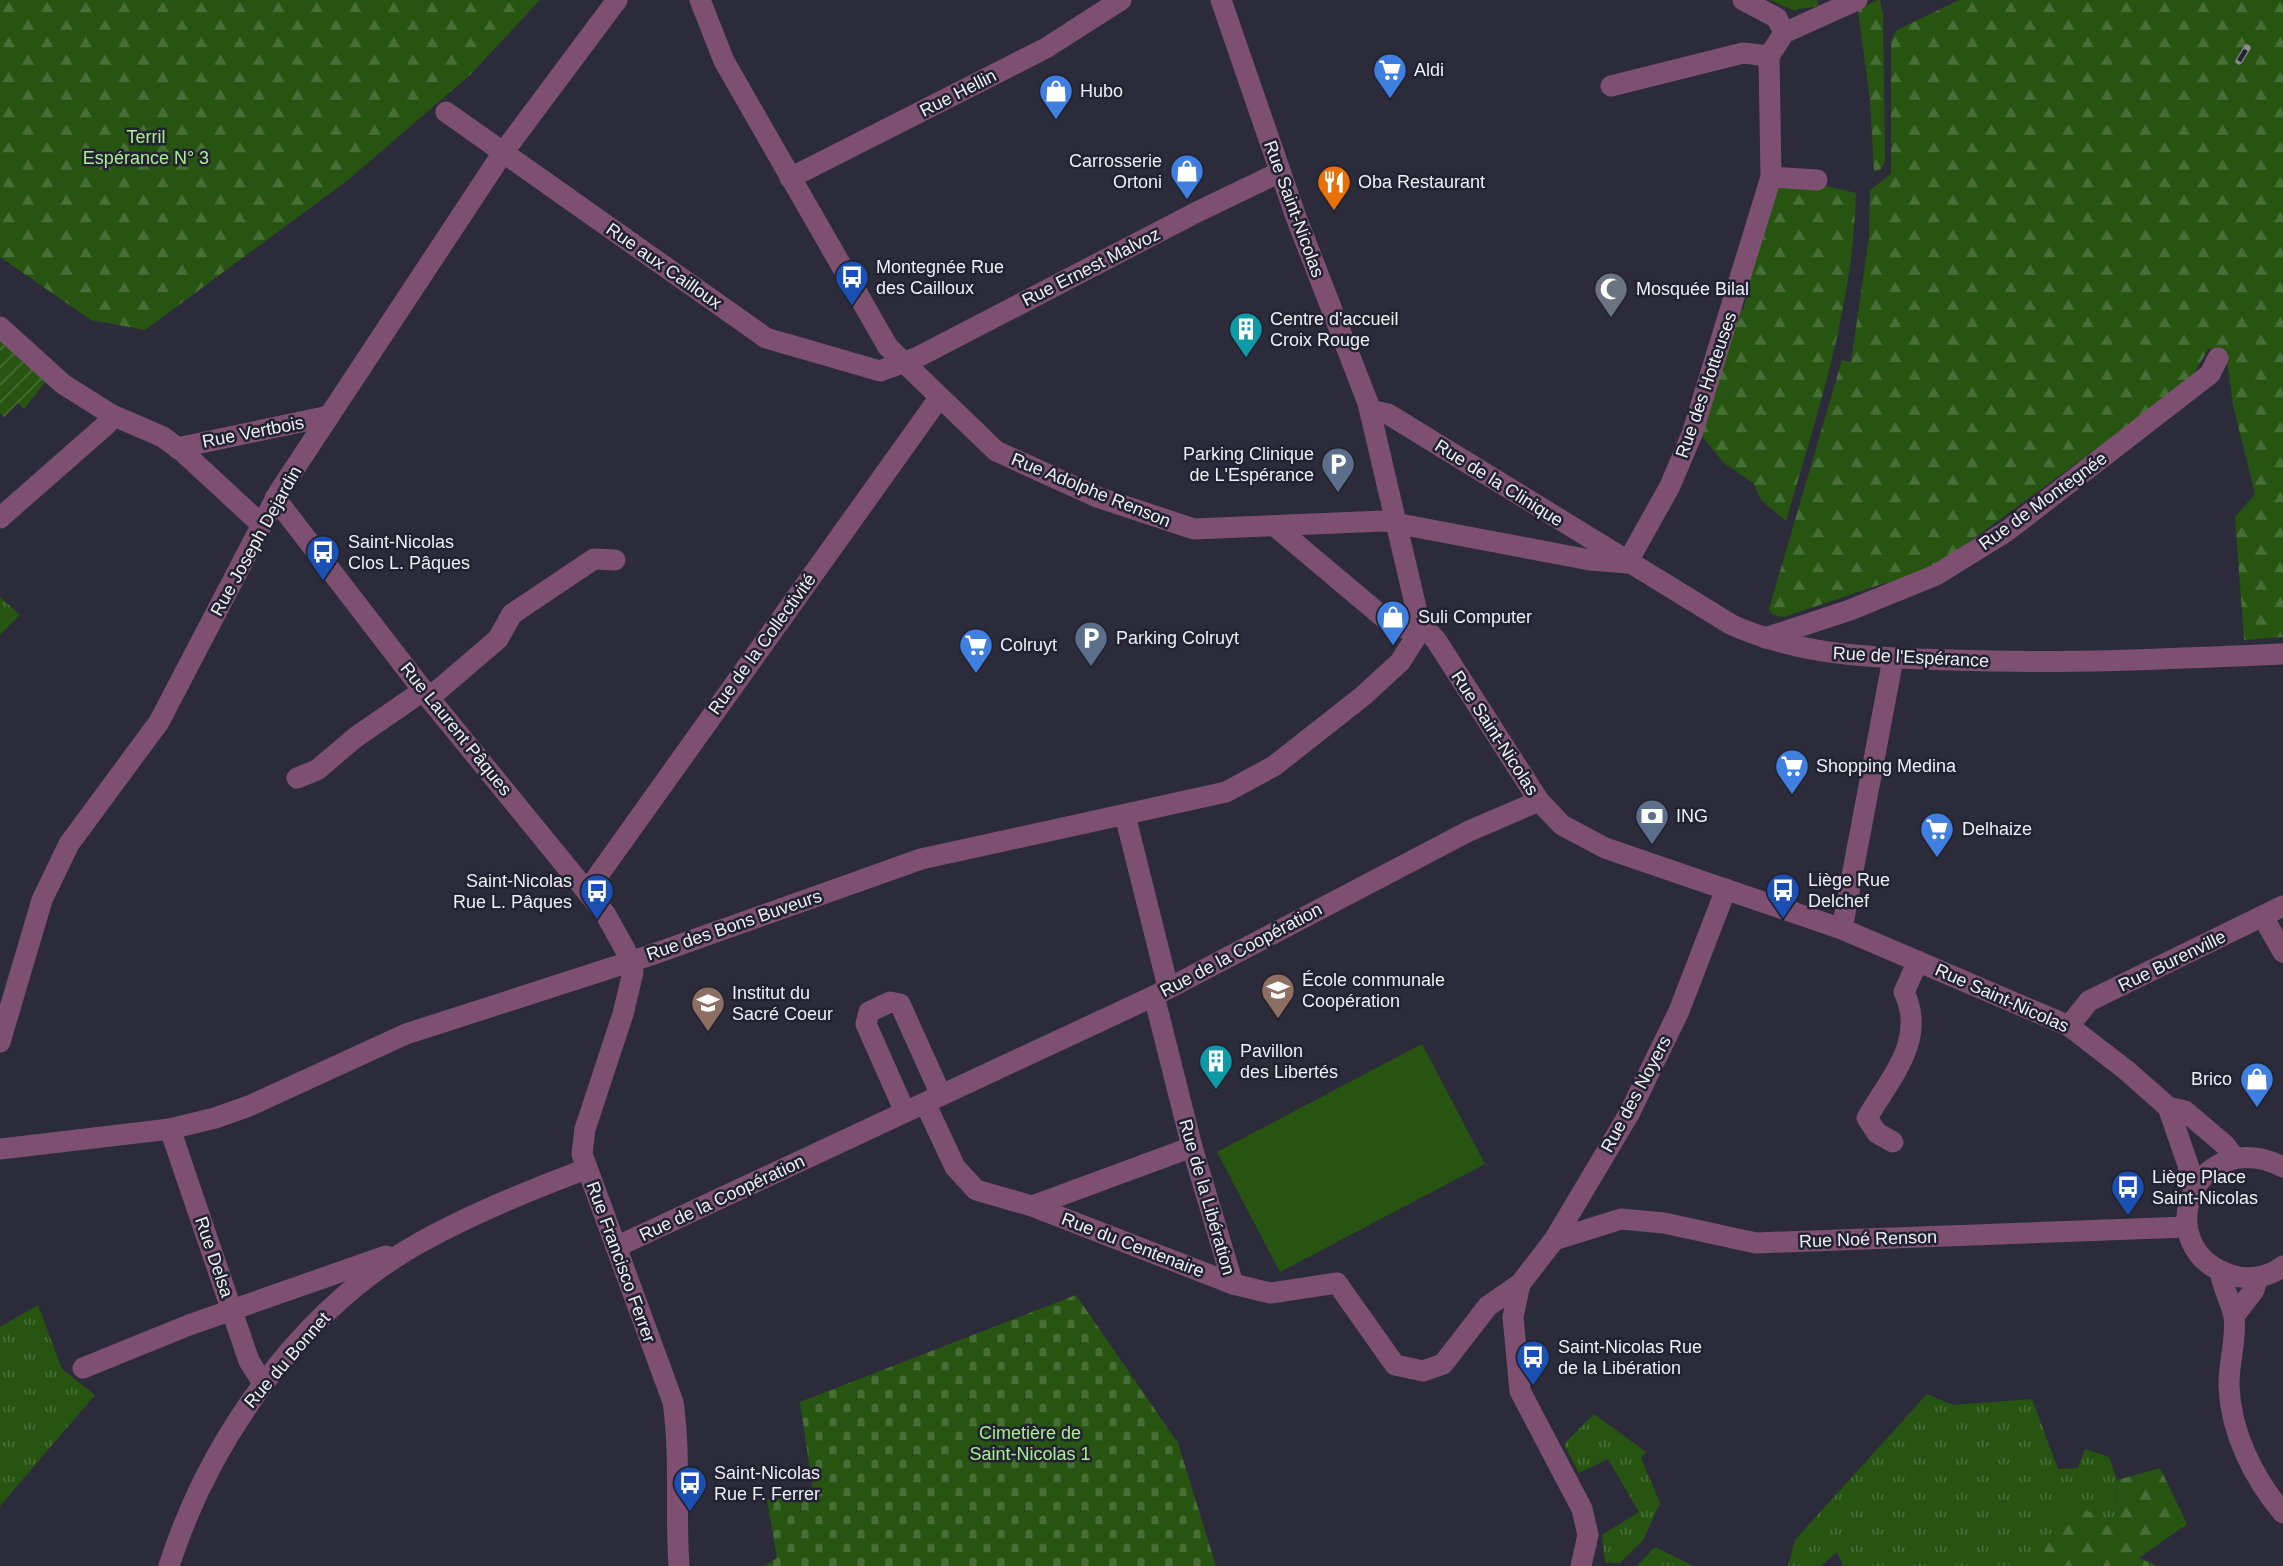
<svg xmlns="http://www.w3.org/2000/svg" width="2283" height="1566" font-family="Helvetica,sans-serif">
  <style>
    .grass { fill: url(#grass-tufts) }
    .forest { fill: url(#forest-firs) }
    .cemetery { fill: url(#cemetery-stones) }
    .garden { fill: url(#garden-furrows) }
    .pitch { fill: #275511 }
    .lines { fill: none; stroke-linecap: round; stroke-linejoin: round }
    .minor { stroke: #7d5071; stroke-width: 21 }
    .rail-casing { stroke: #8a8a96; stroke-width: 7 }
    .rail { stroke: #222230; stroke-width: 4.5; stroke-dasharray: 13; stroke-linecap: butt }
    .labels { text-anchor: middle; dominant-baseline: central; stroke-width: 5; stroke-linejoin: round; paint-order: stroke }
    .poi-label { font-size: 18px; fill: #efeff9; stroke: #222230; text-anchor: start }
    .street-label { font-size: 18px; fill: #efeff9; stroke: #222230 }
    .park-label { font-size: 18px; fill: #aaee92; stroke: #222230 }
  </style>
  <defs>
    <pattern id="grass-tufts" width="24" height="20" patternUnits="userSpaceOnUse" patternTransform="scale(1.75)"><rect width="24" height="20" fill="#275511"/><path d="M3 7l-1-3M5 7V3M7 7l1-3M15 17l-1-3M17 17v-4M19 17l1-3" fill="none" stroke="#476e34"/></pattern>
    <pattern id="forest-firs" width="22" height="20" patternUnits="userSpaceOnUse" patternTransform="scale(1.75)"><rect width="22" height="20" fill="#275511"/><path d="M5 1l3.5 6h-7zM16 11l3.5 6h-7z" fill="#476e34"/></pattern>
    <pattern id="cemetery-stones" width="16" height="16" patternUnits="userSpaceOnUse" patternTransform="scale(1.75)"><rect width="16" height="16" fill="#275511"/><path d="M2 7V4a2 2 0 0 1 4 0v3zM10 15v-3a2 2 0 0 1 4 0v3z" fill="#476e34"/></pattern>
    <pattern id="garden-furrows" width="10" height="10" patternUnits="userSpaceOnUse" patternTransform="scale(1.75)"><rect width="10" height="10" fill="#275511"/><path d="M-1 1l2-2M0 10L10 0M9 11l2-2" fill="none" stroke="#476e34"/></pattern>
  </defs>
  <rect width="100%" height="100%" fill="#2c2b3a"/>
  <g class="grass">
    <path d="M 1770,0 L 1817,0 L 1819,6 L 1793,10 Z"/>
    <path d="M 0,597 L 20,615 L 0,635 Z"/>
    <path d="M 38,1305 L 62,1369 L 95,1395 L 0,1506 L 0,1327 Z"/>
    <path d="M 1927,1394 L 1953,1405 L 2032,1399 L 2058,1469 L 2078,1468 L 2085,1449 L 2109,1457 L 2117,1480 L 2118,1516 L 2104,1520 L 2074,1504 L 2059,1513 L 2039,1566 L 1843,1566 L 1837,1552 L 1821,1566 L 1788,1566 L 1795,1540 Z"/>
    <path d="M 1594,1414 L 1646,1452 L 1641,1458 L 1660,1503 L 1643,1540 L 1620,1563 L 1605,1562 L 1602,1535 L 1639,1512 L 1608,1459 L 1579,1473 L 1564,1444 Z"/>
    <path d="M 1655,1547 L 1693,1566 L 1637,1566 Z"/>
  </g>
  <g class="forest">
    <path d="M 0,0 L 540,0 L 470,75 L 348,180 L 145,330 L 91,320 L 0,257 Z"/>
    <path d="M 1877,0 L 1880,0 L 1883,15 L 1885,161 L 1881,169 L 1874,172 L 1870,100 L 1858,10 Z"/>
    <path d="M 1959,0 L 2283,0 L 2283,637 L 2244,640 L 2235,517 L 2255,494 L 2233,405 L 2227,360 L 2209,348 L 2189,381 L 1951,555 L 1897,586 L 1885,583 L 1784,617 L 1773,615 L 1769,609 L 1842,360 L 1851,362 L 1869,237 L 1870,190 L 1891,174 L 1891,41 L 1897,30 Z"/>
    <path d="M 1817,184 L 1856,193 C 1853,308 1818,411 1786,521 L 1762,501 L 1753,483 L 1724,463 L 1701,435 L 1738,310 L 1743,310 L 1749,290 L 1745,288 L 1778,186 Z"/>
    <path d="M 2160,1468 L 2187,1524 L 2139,1558 L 2158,1566 L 2039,1566 L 2058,1513 L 2074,1504 L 2104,1519 L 2118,1516 L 2117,1480 Z"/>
  </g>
  <path class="cemetery" d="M 1076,1295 L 1178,1443 L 1216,1566 L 764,1566 L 777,1558 L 767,1500 L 814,1496 L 800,1402 Z"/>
  <path class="garden" d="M 0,340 L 47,380 L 24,409 L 18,403 L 4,417 L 0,413 Z"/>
  <path class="pitch" d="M 1422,1044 L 1485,1164 L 1280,1272 L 1217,1152 Z"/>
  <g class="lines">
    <g class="minor">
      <path d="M 700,0 L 724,61 L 888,347 L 996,451 L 1097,497 L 1194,529 L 1384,521 L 1590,560 L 1627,563"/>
      <path d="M 1221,0 L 1296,217 L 1368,403 L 1417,612 L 1423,626 L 1436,640 L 1539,801 L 1562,825 L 1605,848 L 1842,929 L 2069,1026 L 2126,1070 L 2168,1107 L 2185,1111 L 2225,1145 L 2234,1157"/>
      <path d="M 1743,0 L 1777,18 L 1784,33"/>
      <path d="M 1611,86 L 1743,53 L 1769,56"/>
      <path d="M 446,112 L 766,338 L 880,371 L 916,358 L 1197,212 L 1280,172"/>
      <path d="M 1771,177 L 1817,180"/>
      <path d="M 790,178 L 1046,48 L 1121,0"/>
      <path d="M 0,327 L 63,384 L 112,415 L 163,437 L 183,452 L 262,525"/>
      <path d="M 1370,410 L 1388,414 L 1732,625 C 1802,656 1876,658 1952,660 C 2062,664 2172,659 2283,654"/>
      <path d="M 177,448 L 329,416"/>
      <path d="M 275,498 L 429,698 L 606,915 L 626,951 L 633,972 L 623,1014 L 585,1129 L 582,1154 L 673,1402 C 681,1456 675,1512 679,1566"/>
      <path d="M 0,518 L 107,424 L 112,415"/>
      <path d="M 1276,527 L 1396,628 L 1423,626"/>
      <path d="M 1627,563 L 1670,486 L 1692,434 L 1771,177 L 1769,56 L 1784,33 L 1857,0"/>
      <path d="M 1765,638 L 1850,610 L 1936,575 L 2007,531 L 2210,374 L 2218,358"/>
      <path d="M 429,698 L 498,639 L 512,614 L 594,559 L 615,560"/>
      <path d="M 297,778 L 317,770 L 356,737 L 424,690"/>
      <path d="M 1125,815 L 1168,987"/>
      <path d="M 587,891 L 939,398"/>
      <path d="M 2263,917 L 2283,952"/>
      <path d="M 1842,929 L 1893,659"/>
      <path d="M 1154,996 L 1192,1147 L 1233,1284 L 1270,1293 L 1337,1283 L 1395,1365 L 1423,1371 L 1443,1364 L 1488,1306 L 1520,1284 L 1554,1240 L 1629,1114 L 1679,1011 L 1726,889"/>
      <path d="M 2069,1026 L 2089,1001 L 2283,906"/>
      <path d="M 0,1042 L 42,900 L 69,844 L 159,722 L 279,492 L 502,154 L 617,0"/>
      <path d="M 925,1103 L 955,1167 L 976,1190 L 1032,1206 L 1233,1284"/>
      <path d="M 2168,1107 L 2195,1185"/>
      <path d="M 905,1112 L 866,1024 L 869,1012 L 890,1002 L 900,1004 L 941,1095"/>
      <path d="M 170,1129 L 249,1361 L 263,1383"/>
      <path d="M 1893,1142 L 1877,1133 L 1867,1118 C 1890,1078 1927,1040 1904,992 L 1918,961"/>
      <path d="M 0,1149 L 170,1129 L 215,1118 L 249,1106 L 406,1034 L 651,955 L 921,859 L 1226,792 L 1274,766 L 1363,696 L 1400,662 L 1423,626"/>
      <path d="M 2283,1167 C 2195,1123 2146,1248 2231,1275 C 2249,1281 2269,1277 2283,1266"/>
      <path d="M 1032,1206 L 1192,1147"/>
      <path d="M 1554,1240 L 1621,1219 L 1664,1223 L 1756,1243 L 2187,1227"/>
      <path d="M 616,1247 L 1154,996 L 1469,831 L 1539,801"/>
      <path d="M 2220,1271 C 2222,1287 2233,1306 2234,1317 C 2237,1340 2228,1364 2229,1387 C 2231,1433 2254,1479 2283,1513"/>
      <path d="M 1520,1284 L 1513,1317 L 1520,1391 L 1582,1509 L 1588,1535 L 1581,1566"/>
      <path d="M 2234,1316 L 2254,1290 L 2258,1277"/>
      <path d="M 83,1368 L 189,1325 L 386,1256"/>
      <path d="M 169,1566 C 210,1438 302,1308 421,1242 C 473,1213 530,1190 586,1169"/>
    </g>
    <g class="rail-casing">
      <path id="rail" d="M 2239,61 L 2247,48"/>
    </g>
    <use href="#rail" class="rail"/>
  </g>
  <defs>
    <g id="supermarket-pin" transform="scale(1.75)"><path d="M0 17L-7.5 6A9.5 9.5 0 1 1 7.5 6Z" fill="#3f7fe0" stroke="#222230"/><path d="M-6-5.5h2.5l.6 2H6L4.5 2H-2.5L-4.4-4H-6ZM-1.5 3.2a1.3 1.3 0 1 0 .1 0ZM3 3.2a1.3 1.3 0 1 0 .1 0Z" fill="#fff"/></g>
    <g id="shop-pin" transform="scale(1.75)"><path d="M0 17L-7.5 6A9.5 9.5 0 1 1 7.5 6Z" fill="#3f7fe0" stroke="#222230"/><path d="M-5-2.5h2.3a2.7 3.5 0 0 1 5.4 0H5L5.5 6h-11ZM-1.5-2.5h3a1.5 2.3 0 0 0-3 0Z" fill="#fff"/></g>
    <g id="restaurant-pin" transform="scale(1.75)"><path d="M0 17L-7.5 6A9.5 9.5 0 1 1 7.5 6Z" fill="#e8710a" stroke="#222230"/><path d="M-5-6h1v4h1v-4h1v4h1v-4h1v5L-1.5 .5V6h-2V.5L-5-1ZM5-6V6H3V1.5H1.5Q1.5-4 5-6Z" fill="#fff"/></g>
    <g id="bus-pin" transform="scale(1.75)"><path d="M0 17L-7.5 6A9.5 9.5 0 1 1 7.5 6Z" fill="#1a4fb4" stroke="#222230"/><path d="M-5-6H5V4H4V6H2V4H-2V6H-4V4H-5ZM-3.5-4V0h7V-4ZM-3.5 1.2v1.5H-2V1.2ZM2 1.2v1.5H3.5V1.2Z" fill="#fff"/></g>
    <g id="mosque-pin" transform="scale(1.75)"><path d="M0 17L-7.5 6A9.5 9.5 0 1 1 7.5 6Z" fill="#6b7280" stroke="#222230"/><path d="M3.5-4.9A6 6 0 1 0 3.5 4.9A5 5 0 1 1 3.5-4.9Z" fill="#fff"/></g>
    <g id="building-pin" transform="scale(1.75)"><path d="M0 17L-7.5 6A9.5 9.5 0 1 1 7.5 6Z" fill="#0f9aa8" stroke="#222230"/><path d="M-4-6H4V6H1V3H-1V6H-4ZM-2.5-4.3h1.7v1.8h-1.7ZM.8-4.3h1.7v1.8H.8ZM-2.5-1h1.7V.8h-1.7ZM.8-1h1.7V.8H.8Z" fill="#fff"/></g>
    <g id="parking-pin" transform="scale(1.75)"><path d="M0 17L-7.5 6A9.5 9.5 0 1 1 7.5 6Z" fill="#5c6f8a" stroke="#222230"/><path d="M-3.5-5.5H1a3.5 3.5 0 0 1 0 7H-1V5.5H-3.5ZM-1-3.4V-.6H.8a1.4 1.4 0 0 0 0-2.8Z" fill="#fff"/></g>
    <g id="bank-pin" transform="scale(1.75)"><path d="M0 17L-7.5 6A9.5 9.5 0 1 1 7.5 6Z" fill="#5c6f8a" stroke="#222230"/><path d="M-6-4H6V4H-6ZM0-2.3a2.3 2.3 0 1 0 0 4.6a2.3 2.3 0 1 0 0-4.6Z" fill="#fff"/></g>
    <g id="school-pin" transform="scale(1.75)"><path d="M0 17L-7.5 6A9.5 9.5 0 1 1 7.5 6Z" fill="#8d6e63" stroke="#222230"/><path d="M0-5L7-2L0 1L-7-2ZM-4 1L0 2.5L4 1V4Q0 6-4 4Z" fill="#fff"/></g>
  </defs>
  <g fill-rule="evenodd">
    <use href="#supermarket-pin" x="1390" y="70"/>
    <use href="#shop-pin" x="1056" y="91"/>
    <use href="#shop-pin" x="1187" y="171"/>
    <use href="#restaurant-pin" x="1334" y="182"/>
    <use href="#bus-pin" x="852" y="277"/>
    <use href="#mosque-pin" x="1611" y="289"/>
    <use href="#building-pin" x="1246" y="329"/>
    <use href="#parking-pin" x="1338" y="464"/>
    <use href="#bus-pin" x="323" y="552"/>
    <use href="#shop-pin" x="1393" y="617"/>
    <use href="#parking-pin" x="1091" y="638"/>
    <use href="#supermarket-pin" x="976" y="645"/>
    <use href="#supermarket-pin" x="1792" y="766"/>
    <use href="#bank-pin" x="1652" y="816"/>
    <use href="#supermarket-pin" x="1937" y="829"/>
    <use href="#bus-pin" x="1783" y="890"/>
    <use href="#bus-pin" x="597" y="891"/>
    <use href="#school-pin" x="1278" y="990"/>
    <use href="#school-pin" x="708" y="1003"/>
    <use href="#building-pin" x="1216" y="1061"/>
    <use href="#shop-pin" x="2257" y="1079"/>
    <use href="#bus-pin" x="2128" y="1187"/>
    <use href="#bus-pin" x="1533" y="1357"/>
    <use href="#bus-pin" x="690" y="1483"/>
  </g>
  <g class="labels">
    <g class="poi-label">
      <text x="1414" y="70">Aldi</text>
      <text x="1080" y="91">Hubo</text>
      <text x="1162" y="161" text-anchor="end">Carrosserie<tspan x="1162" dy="21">Ortoni</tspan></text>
      <text x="1358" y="182">Oba Restaurant</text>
      <text x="876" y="267">Montegnée Rue<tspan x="876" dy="21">des Cailloux</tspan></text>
      <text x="1636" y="289">Mosquée Bilal</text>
      <text x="1270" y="319">Centre d'accueil<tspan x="1270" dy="21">Croix Rouge</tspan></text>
      <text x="1314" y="454" text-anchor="end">Parking Clinique<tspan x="1314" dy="21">de L'Espérance</tspan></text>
      <text x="348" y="542">Saint-Nicolas<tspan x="348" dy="21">Clos L. Pâques</tspan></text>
      <text x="1418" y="617">Suli Computer</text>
      <text x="1116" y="638">Parking Colruyt</text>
      <text x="1000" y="645">Colruyt</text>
      <text x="1816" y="766">Shopping Medina</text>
      <text x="1676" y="816">ING</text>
      <text x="1962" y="829">Delhaize</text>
      <text x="1808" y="880">Liège Rue<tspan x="1808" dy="21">Delchef</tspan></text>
      <text x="572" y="881" text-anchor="end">Saint-Nicolas<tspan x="572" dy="21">Rue L. Pâques</tspan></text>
      <text x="1302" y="980">École communale<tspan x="1302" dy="21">Coopération</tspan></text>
      <text x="732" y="993">Institut du<tspan x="732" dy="21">Sacré Coeur</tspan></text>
      <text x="1240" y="1051">Pavillon<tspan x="1240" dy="21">des Libertés</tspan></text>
      <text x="2232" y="1079" text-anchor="end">Brico</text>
      <text x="2152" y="1177">Liège Place<tspan x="2152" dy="21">Saint-Nicolas</tspan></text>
      <text x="1558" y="1347">Saint-Nicolas Rue<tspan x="1558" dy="21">de la Libération</tspan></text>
      <text x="714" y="1473">Saint-Nicolas<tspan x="714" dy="21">Rue F. Ferrer</tspan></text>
    </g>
    <g class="street-label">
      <text transform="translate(958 93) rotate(-27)">Rue Hellin</text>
      <text transform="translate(1294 209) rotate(70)">Rue Saint-Nicolas</text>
      <text transform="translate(664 266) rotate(35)">Rue aux Cailloux</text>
      <text transform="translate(1091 267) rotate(-27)">Rue Ernest Malvoz</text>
      <text transform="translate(1706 385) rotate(-71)">Rue des Hotteuses</text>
      <text transform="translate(253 432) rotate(-11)">Rue Vertbois</text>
      <text transform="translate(1499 483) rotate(32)">Rue de la Clinique</text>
      <text transform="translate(1091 490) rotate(22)">Rue Adolphe Renson</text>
      <text transform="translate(2043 501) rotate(-36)">Rue de Montegnée</text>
      <text transform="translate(256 541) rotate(-61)">Rue Joseph Dejardin</text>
      <text transform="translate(762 644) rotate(-54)">Rue de la Collectivité</text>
      <text transform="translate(1911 657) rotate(3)">Rue de l'Espérance</text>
      <text transform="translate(456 729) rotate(51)">Rue Laurent Pâques</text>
      <text transform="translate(1495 733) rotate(57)">Rue Saint-Nicolas</text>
      <text transform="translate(734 925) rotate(-19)">Rue des Bons Buveurs</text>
      <text transform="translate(1241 950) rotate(-28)">Rue de la Coopération</text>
      <text transform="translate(2172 961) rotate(-26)">Rue Burenville</text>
      <text transform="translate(2002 998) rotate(24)">Rue Saint-Nicolas</text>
      <text transform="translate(1636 1094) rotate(-62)">Rue des Noyers</text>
      <text transform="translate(1207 1197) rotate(74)">Rue de la Libération</text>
      <text transform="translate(722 1198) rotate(-25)">Rue de la Coopération</text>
      <text transform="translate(1868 1239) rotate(-2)">Rue Noé Renson</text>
      <text transform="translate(1133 1245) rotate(21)">Rue du Centenaire</text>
      <text transform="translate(214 1257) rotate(71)">Rue Delsa</text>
      <text transform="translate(621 1262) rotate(70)">Rue Francisco Ferrer</text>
      <text transform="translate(287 1360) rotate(-49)">Rue du Bonnet</text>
    </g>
    <g class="park-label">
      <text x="146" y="137">Terril<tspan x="146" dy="21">Espérance N° 3</tspan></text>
      <text x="1030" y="1433">Cimetière de<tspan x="1030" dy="21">Saint-Nicolas 1</tspan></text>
    </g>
  </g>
</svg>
